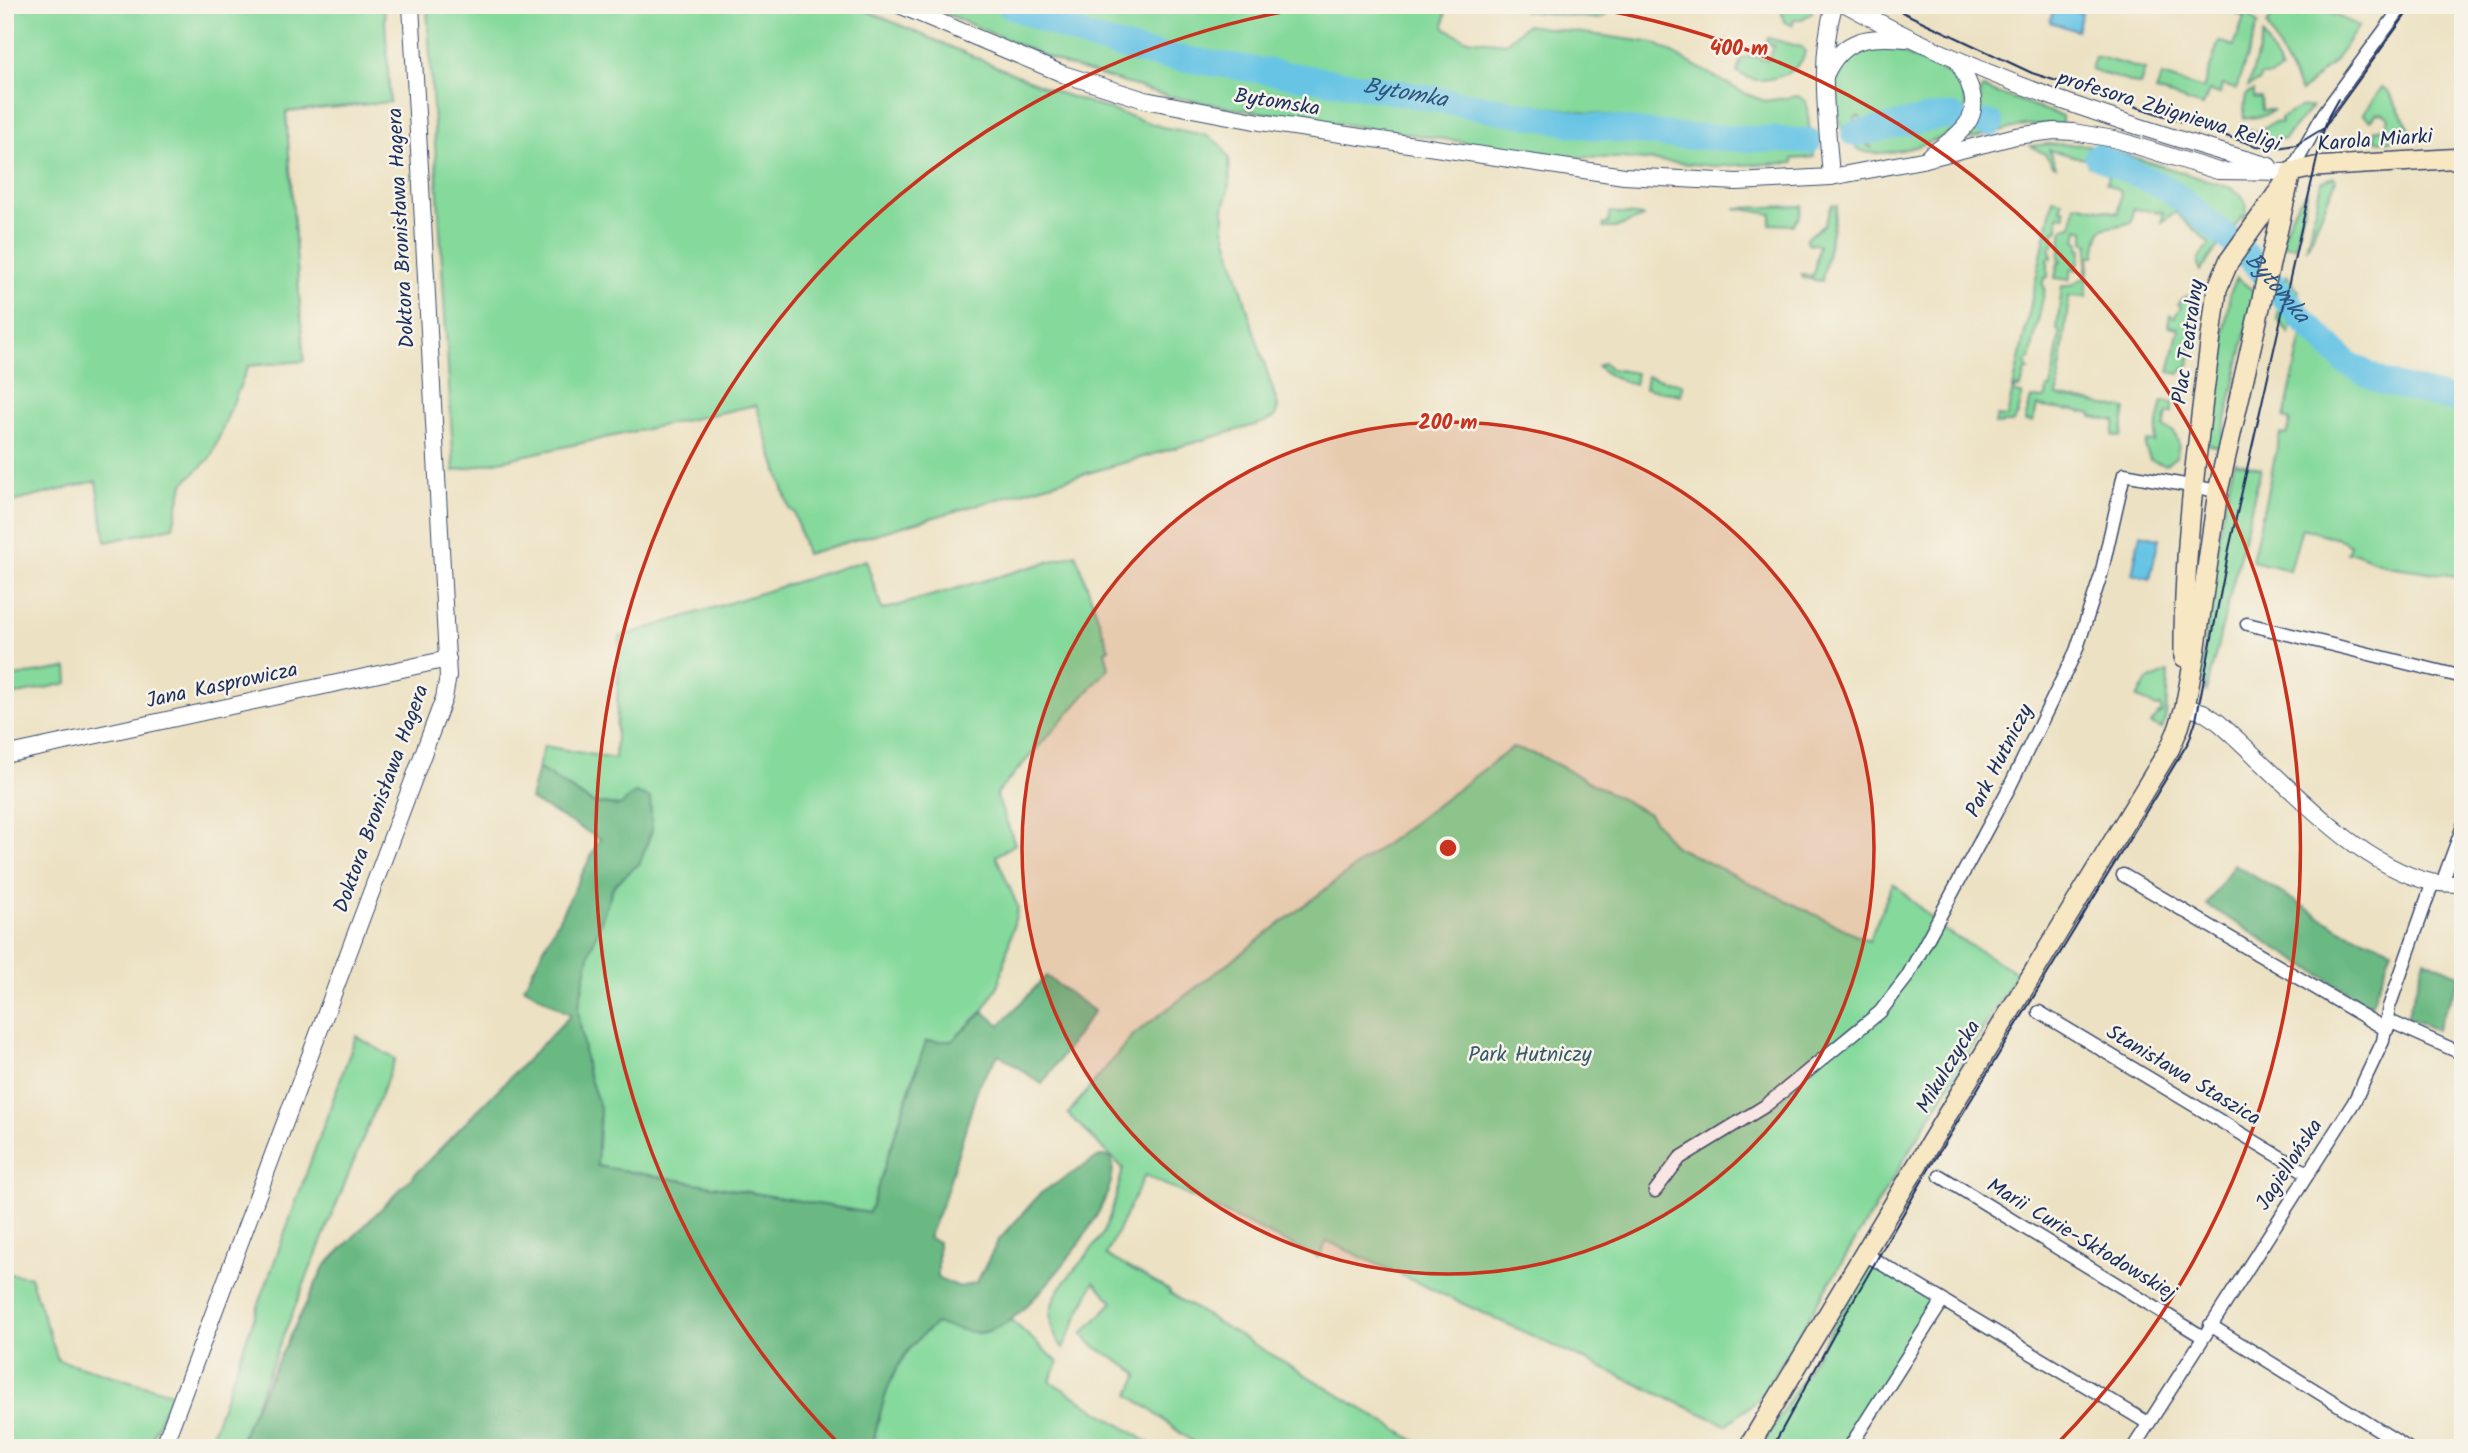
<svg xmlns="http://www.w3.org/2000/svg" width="2468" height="1453" font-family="Kalam,sans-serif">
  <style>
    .green { fill: #84d99b; stroke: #50847c; stroke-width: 2; fill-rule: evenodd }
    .forest { fill: #6bb983; stroke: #437470; stroke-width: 2 }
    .water { fill: #67c4e5; stroke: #417aa2; stroke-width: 2 }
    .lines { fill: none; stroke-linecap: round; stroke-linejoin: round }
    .river { stroke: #67c4e5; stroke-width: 26 }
    .minor-casing { stroke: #3a4a6d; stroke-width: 15 }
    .tertiary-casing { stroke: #3a4a6d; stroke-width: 18 }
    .secondary-casing { stroke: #3a4a6d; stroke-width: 22 }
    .minor { stroke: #fff; stroke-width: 12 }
    .tertiary { stroke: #fff; stroke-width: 16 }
    .secondary { stroke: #f8e7c3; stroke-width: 19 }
    .tram { stroke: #1b2f5e; stroke-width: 2 }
    .ring { fill: none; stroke: #c8321e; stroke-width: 3.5 }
    .labels { text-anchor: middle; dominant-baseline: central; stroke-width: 5; stroke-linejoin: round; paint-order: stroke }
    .street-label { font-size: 21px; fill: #1b2f5e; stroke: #f7f3e8 }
    .park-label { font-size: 21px; fill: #355a6d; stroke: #f7f3e8 }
    .water-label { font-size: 23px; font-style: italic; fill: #2e5480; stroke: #f7f3e8 }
    .centre { fill: #c8321e; stroke: #f7f3e8; stroke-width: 3.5 }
    .ring-label { font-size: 21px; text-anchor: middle; font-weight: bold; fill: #c8321e; stroke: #f7f3e8; stroke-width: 5; stroke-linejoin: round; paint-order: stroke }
  </style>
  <rect width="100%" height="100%" fill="#f7f3e8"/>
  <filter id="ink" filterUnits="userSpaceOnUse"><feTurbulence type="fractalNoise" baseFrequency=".0143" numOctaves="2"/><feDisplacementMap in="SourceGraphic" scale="14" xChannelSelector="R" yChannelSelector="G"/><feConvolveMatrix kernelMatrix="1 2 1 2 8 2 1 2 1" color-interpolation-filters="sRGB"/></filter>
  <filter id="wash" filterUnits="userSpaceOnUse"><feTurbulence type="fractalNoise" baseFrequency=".00686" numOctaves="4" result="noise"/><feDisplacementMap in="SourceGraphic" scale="28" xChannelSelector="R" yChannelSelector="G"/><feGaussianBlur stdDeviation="1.57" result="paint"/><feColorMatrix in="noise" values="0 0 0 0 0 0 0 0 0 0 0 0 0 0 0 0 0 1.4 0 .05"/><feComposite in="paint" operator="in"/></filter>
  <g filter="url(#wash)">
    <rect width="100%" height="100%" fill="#ece1c2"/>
    <g class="green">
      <path d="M 5,5 L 384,5 L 390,102 L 286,112 L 304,361 L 248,366 L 211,457 L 183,484 L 173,527 L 106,542 L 96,481 L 5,504 Z"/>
      <path d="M 427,5 L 853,5 L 1059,93 L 1162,127 L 1205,135 L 1220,144 L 1229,158 L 1230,180 L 1224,209 L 1224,228 L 1253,328 L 1278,406 L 1275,417 L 1262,423 L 806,554 L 794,512 L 790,510 L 756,405 L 454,471 Z"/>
      <path d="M 925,5 L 991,5 L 1052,34 L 1147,60 L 1313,84 L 1640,137 L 1690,144 L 1813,147 L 1814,157 L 1793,159 L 1793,163 L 1715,166 L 1621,158 L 1565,157 L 1232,108 L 1168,96 L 1066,65 Z"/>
      <path d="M 1028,5 L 1446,5 L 1444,27 L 1465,39 L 1506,43 L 1526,25 L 1654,43 L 1746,94 L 1765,101 L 1798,96 L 1806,101 L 1810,133 L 1776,133 L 1694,128 L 1444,92 L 1247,60 L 1100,34 Z"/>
      <path d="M 1524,5 L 1607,5 L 1606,15 L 1599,19 L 1524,11 Z"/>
      <path d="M 1780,5 L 1812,5 L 1812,13 L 1802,19 L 1795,19 L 1792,25 L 1784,22 Z"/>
      <path d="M 2220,5 L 2241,5 L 2258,24 L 2236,89 L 2222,85 L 2220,94 L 2209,91 L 2203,106 L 2156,91 L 2162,76 L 2203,89 L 2219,41 L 2234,46 L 2244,17 Z"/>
      <path d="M 2303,5 L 2312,5 L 2359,26 L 2334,61 L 2301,92 L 2267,25 L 2276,7 L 2298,16 Z"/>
      <path d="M 2263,35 L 2281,70 L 2271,76 L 2260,76 L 2260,81 L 2248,87 Z"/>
      <path d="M 1768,38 L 1802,47 L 1805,52 C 1801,71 1777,80 1759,80 C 1751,81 1743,75 1737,72 L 1741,59 C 1751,54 1758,58 1767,61 L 1774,46 L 1766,42 Z"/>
      <path d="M 1874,48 L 1897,50 L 1957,78 C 1962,84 1963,89 1965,97 C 1967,107 1966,114 1961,123 C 1950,141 1885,158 1865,152 C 1859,150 1852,145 1848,139 C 1837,126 1838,104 1837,87 C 1837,64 1853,53 1874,48 ZM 1939,111 L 1954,111 L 1953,123 L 1936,124 L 1867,140 L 1871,148 L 1866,145 L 1866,141 L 1855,142 L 1853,126 L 1858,125 L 1855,118 L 1859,116 L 1864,124 Z"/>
      <path d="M 2095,56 L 2145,70 L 2140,85 L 2091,70 Z"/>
      <path d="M 2382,87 L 2388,91 L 2411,131 L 2411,139 L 2375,141 L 2375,130 L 2385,128 L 2389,118 L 2382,113 L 2376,114 L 2370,120 L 2363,114 Z"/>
      <path d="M 1983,88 L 2062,116 L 2062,124 L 2025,125 L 1971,139 L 1968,137 L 1981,112 L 1980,91 Z"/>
      <path d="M 2254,91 L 2254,98 L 2261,97 L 2262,110 L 2274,110 L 2263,116 L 2243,119 L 2246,94 Z"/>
      <path d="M 2312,107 L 2284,139 L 2270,139 L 2240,131 L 2241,127 L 2256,132 L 2274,122 L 2281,123 L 2281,118 L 2299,108 Z"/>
      <path d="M 2049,144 L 2089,145 L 2085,159 L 2049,150 L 2056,166 L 2053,165 L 2045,154 L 2030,146 Z"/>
      <path d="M 2095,145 L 2231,188 C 2244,195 2251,204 2244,219 L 2242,216 L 2234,227 L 2210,215 L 2170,185 L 2100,151 L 2097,160 L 2141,182 L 2179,206 L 2222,241 L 2200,271 C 2193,260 2204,252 2210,244 L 2175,212 L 2162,222 L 2163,212 L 2133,209 L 2132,222 C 2103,232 2100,218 2095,256 L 2089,256 L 2086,297 L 2069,296 L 2057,396 L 2126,409 L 2121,437 L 2113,436 L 2115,421 L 2092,417 L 2092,414 L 2069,409 L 2069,411 L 2037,406 L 2033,422 L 2025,421 L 2031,398 L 2043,399 L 2046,397 L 2047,388 L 2051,388 L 2060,332 L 2057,330 L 2062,286 L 2070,286 L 2085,277 L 2089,244 L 2084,242 L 2084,230 L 2078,228 L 2076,240 L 2080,243 L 2079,249 L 2082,249 L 2077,270 L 2072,269 L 2069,280 L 2055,278 L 2058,263 L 2060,263 L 2061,260 L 2059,259 L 2063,228 L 2072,226 L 2075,204 L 2119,213 L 2121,191 L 2106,183 L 2109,177 L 2103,168 L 2088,166 Z"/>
      <path d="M 2334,177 L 2336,180 L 2306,250 L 2321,182 Z"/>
      <path d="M 2308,191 L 2295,247 L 2280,244 C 2287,224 2293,206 2308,191 Z"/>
      <path d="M 2053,199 L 2062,201 L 2061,209 L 2065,210 L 2065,216 L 2058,215 L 2058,230 L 2054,230 L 2053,246 L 2049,246 L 2052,258 L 2048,258 L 2048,277 L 2046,277 L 2042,283 L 2045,288 L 2030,359 L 2025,363 L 2028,370 L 2025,370 L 2021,388 L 2015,388 L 2015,393 L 2022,394 L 2018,415 L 2012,423 L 2002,423 L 2001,425 L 1995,424 L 1997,416 L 2007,417 Z"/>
      <path d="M 1832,205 L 1837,206 L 1822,281 L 1803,278 L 1802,274 L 1813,276 L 1819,245 L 1808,243 L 1806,238 L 1824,225 Z"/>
      <path d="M 1802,206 L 1800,215 L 1793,225 L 1770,224 L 1772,214 L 1735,208 Z"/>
      <path d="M 1610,212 L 1642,216 L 1643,217 L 1615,228 L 1603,228 L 1604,224 L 1608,224 Z"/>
      <path d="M 2287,275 L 2299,291 L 2289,333 L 2277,319 Z"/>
      <path d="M 2237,278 L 2255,292 L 2220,447 L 2206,444 L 2220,333 L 2224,333 L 2230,293 Z"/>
      <path d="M 2194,293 L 2198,303 L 2189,365 L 2179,374 L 2169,372 L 2179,328 L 2168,326 L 2170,315 L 2174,318 L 2181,306 L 2178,304 L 2181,299 Z"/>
      <path d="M 2303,331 L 2342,367 L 2384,387 L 2463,406 L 2463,577 L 2388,566 L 2356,553 L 2347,553 L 2350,545 L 2342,540 L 2302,528 L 2290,570 L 2252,561 L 2280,434 L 2287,435 L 2290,420 L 2284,418 Z"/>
      <path d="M 1604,363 L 1611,369 L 1636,373 L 1634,385 L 1610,376 L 1597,366 Z"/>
      <path d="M 1647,376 L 1682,384 L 1681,395 L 1645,388 Z"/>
      <path d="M 2163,401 L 2172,403 L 2172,413 L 2167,413 L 2164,428 L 2174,432 L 2179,444 L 2176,457 L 2165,465 L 2150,460 L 2145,447 L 2147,441 L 2154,442 Z"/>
      <path d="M 2234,462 L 2261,468 L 2206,693 L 2201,674 L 2219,530 Z"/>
      <path d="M 1076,554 L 1109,649 L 1105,651 L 1109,668 L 996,794 L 1015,844 L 996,856 L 1018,907 L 999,984 L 983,1011 L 952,1041 L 916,1068 L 870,1213 L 596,1166 L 600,1108 L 587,1071 L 578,1009 L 590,951 L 614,885 L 640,863 L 620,806 L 593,803 L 538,768 L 544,746 L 615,759 L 620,637 L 866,560 L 882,610 Z"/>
      <path d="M 67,668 L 68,683 L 5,697 L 5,675 L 8,677 Z"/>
      <path d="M 2168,672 L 2166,715 L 2162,729 L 2151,724 L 2157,715 L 2162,713 L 2160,706 L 2155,707 L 2137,697 L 2147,681 Z"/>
      <path d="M 1512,748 L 1541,756 L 1649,814 L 1674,846 L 1869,941 L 1893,883 L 1944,930 L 2017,973 L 1760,1398 L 1726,1425 L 1327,1241 L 1319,1258 L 1145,1175 L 1106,1255 L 1170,1291 L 1169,1293 L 1427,1448 L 1202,1448 C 1176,1432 1155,1411 1129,1395 L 1138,1377 L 1137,1373 L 1094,1346 L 1082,1334 L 1113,1302 L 1094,1282 L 1063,1348 C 1024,1300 1085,1269 1104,1231 C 1113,1211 1118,1189 1123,1168 L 1068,1114 L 1132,1036 Z"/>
      <path d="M 356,1036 L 395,1059 L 238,1448 L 207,1448 Z"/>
      <path d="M 1868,1267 L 1877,1267 L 1929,1298 L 1934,1305 L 1849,1448 L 1761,1448 Z"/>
      <path d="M 5,1273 L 30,1277 L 58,1360 L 171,1393 L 148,1448 L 5,1448 Z"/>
      <path d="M 1011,1320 L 1058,1362 L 1050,1381 L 1157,1448 L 872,1448 C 883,1397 892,1355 936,1324 L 981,1334 Z"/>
    </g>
    <g class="forest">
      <path d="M 538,768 L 592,803 L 620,806 L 635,793 L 650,798 L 652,830 L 640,863 L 614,885 L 590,951 L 578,1009 L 587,1071 L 600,1108 L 597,1166 L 869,1213 L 926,1041 L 952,1041 L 983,1011 L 1000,1025 L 1046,976 L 1094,1011 L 1042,1084 L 999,1054 L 979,1084 L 944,1199 L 928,1238 L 938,1242 L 938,1278 L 960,1287 L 977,1282 L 998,1241 L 1041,1193 L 1100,1156 L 1111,1157 C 1125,1198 1044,1293 1013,1318 C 1006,1324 993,1330 984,1332 C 974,1335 947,1326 936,1324 C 893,1354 883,1398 872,1448 L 238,1448 L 247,1424 L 324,1267 L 571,1015 L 524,987 L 600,839 L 530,799 Z"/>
      <path d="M 2234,864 L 2342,930 L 2392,949 L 2371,1006 L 2207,905 Z"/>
      <path d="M 2425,959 L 2461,976 L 2436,1030 L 2407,1017 Z"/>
    </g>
    <g class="water">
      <path d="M 2055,5 L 2082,13 L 2077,31 L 2050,22 Z"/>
      <path d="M 2140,534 L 2159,538 L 2150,579 L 2132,574 Z"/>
    </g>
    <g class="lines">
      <g class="river">
        <path id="s1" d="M 1009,5 L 1089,38 L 1145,53 L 1362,86 L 1581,125 L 1677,136 L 1809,141"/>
        <path d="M 1984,122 L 1991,124"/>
        <path d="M 1854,134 L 1936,117 L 1954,117"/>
        <path id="s2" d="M 2097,156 L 2168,189 L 2227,237 L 2259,267 L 2305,322 L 2347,363 L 2382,382 L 2463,402"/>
      </g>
    </g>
  </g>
  <g filter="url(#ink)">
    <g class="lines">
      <g class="minor-casing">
        <g id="minor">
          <path d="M 2291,172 L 2324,113 L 2403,5"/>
          <path d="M 2247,624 L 2463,677"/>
          <path d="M 2123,875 L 2387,1030"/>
          <path d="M 2442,883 L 2463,826"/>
          <path d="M 2039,1012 L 2307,1173"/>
          <path d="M 2387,1020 L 2463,1054"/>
          <path d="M 1940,1176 L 2203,1337"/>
          <path d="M 1655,1191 L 1680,1158 L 1765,1106 L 1880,1012 L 1907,977 L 2008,790 L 2076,651 L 2101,575 L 2124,474 L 2218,491"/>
          <path d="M 1865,1254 L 2148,1423"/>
          <path d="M 2210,1325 L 2408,1448"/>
          <path d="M 1849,1448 L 1942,1302"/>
          <path d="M 2133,1448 L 2354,1102 L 2383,1041 L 2389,1007 L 2433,882"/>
        </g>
      </g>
      <g class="tertiary-casing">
        <g id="tertiary">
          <path d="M 899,5 L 1063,74 L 1145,100 L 1260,122 L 1624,176 L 1737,182 L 1831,177 L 1922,160 L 2016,136 L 2054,131 L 2073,132 L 2114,139 L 2218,171 L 2291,172"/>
          <path d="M 1847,5 C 1980,79 2124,124 2269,166"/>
          <path d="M 1826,74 C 1843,37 1869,36 1906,39"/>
          <path d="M 1930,155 C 1976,124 1986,110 1957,60"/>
          <path d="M 1831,177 C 1827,120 1818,61 1834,5"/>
          <path d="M 2185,707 L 2203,712 L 2218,722 C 2279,774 2351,863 2431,882 C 2441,884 2452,884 2463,884"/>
          <path d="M 5,755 L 448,659"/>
          <path d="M 163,1448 L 444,698 L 448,676 L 411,5"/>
        </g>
      </g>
      <g class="secondary-casing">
        <g id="secondary">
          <path d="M 2291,172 L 2315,167 L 2463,158"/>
          <path d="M 2184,657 C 2183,534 2202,411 2217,289 L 2229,261 L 2284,184"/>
          <path d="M 1748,1448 L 1956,1100 L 2170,748 L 2179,727 L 2185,707 L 2195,653 L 2218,491 L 2291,172"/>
        </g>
      </g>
      <use href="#minor" class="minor"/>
      <use href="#tertiary" class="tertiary"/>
      <use href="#secondary" class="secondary"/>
      <g class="tram">
        <path d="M 1887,5 L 2032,73 L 2257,146 L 2277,148 L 2296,145 L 2324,128 L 2413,5"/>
        <path d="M 1772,1448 L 1842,1320 L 1929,1169 L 2189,741 L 2196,720 L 2229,549 L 2322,136 L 2328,117 L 2338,99"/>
      </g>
    </g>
  </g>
  <circle cx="1448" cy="848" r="426" fill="#c8321e" fill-opacity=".12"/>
  <g class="ring">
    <circle cx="1448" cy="848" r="426"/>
    <path d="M840 1445A852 852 0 0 1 1322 5M1574 5A852 852 0 0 1 2056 1445"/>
  </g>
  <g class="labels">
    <g class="street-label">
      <text transform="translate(1277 103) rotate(9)">Bytomska</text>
      <text transform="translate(2169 112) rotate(17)">profesora Zbigniewa Religi</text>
      <text transform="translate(2375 141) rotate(-4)">Karola Miarki</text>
      <text transform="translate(402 228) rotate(-93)">Doktora Bronisława Hagera</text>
      <text transform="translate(2189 342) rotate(-82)">Plac Teatralny</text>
      <text transform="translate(222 686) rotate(-12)">Jana Kasprowicza</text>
      <text transform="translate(2000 761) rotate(-63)">Park Hutniczy</text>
      <text transform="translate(382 799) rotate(-70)">Doktora Bronisława Hagera</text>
      <text transform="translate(1949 1067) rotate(-59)">Mikulczycka</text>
      <text transform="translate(2183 1076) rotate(31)">Stanisława Staszica</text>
      <text transform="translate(2290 1165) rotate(-57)">Jagiellońska</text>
      <text transform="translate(2081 1240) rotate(31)">Marii Curie-Skłodowskiej</text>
    </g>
    <g class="park-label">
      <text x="1530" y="1055">Park Hutniczy</text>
    </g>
    <g class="water-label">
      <text stroke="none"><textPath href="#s1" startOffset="408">Bytomka</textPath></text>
      <text stroke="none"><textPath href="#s2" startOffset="226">Bytomka</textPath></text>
    </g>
  </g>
  <circle cx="1448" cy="848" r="10" class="centre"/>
  <g class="ring-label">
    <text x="1739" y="55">400 m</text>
    <text x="1448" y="429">200 m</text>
  </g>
  <rect width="2468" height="1453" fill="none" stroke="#f7f3e8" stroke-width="28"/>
</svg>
